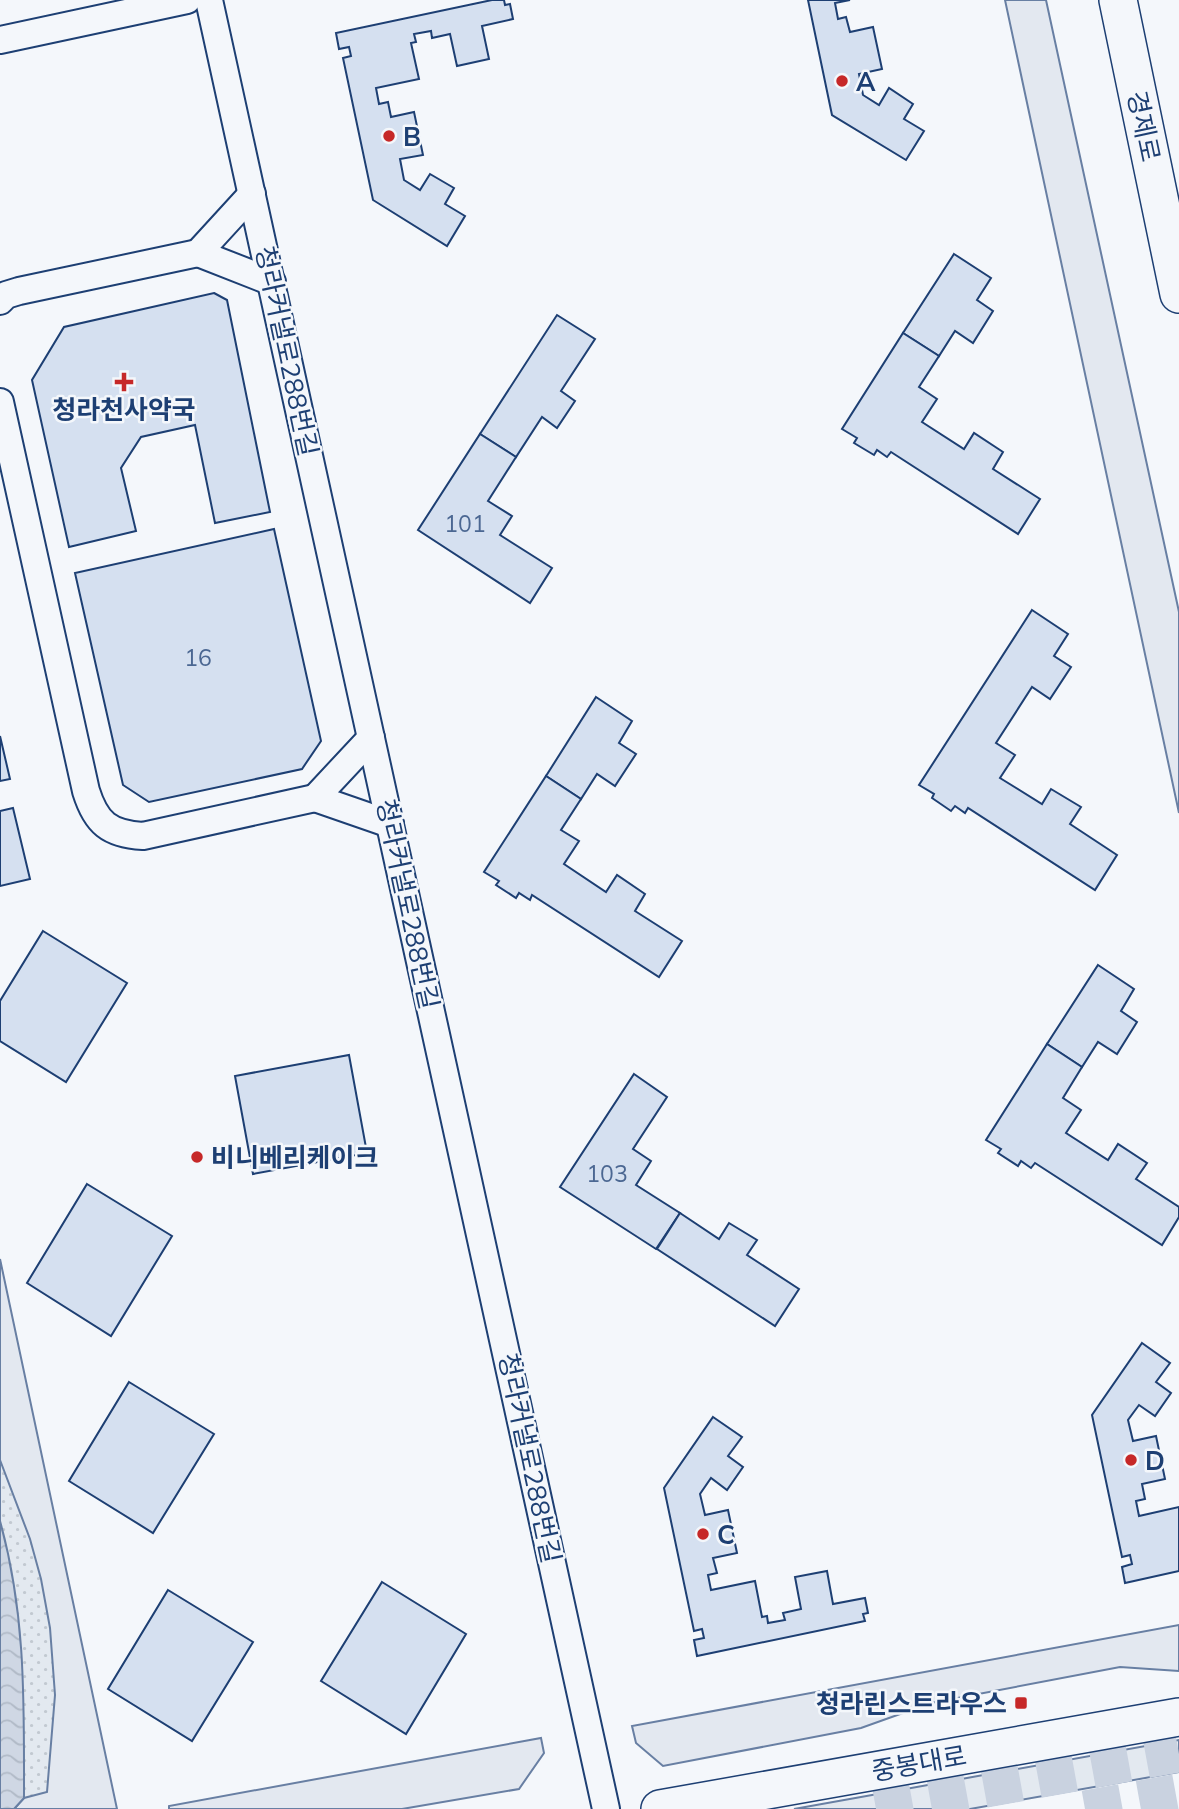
<svg xmlns="http://www.w3.org/2000/svg" width="1179" height="1809" font-family="Mulish,'Noto Sans KR',sans-serif">
  <style>
    .grass { fill: #e3e9f0; stroke: #687fa3; stroke-width: 2 }
    .park { fill: url(#park-dots); stroke: #687fa3; stroke-width: 2 }
    .parking { fill: #e3e8f0; stroke: #687fa3; stroke-width: 2 }
    .water { fill: url(#water-waves); stroke: #687fa3; stroke-width: 2 }
    .building { fill: #d5e0f0; stroke: #1d3f73; stroke-width: 2 }
    .lines { fill: none; stroke-linecap: round; stroke-linejoin: round }
    .secondary-tunnel { stroke: #c9d2e0; stroke-width: 37; stroke-dasharray: 37 18; stroke-linecap: butt }
    .minor-casing { stroke: #1d3f73; stroke-width: 30 }
    .secondary-casing { stroke: #1d3f73; stroke-width: 40 }
    .minor { stroke: #f4f7fb; stroke-width: 26 }
    .secondary { stroke: #f4f7fb; stroke-width: 37 }
    .poi-dot { fill: #c62828; stroke: #f4f7fb; stroke-width: 2.5 }
    .labels { text-anchor: middle; dominant-baseline: central; stroke-width: 5; stroke-linejoin: round; paint-order: stroke }
    .number-label { font-size: 23px; fill: #4b6792 }
    .poi-label { font-size: 26px; font-weight: bold; fill: #1d3f73; stroke: #f4f7fb; text-anchor: start }
    .street-label { font-size: 26px; fill: #1d3f73; stroke: #f4f7fb }
  </style>
  <defs>
    <pattern id="park-dots" width="8" height="8" patternUnits="userSpaceOnUse" patternTransform="scale(1.75)"><rect width="8" height="8" fill="#e3e9f0"/><path d="M2 2h.1M6 6h.1" fill="none" stroke="#c2c9d1" stroke-width="1.8" stroke-linecap="round"/></pattern>
    <pattern id="water-waves" width="16" height="10" patternUnits="userSpaceOnUse" patternTransform="scale(1.75)"><rect width="16" height="10" fill="#cfd7e4"/><path d="M0 5q4-4 8 0t8 0" fill="none" stroke="#b1bac7"/></pattern>
  </defs>
  <rect width="100%" height="100%" fill="#f4f7fb"/>
  <path class="grass" d="M 1179,1740 L 1179,1772 L 970,1809 L 794,1809 Z"/>
  <path class="park" d="M 0,1262 L 115,1809 L 0,1809 Z"/>
  <g class="parking">
    <path d="M 1005,0 L 1046,0 L 1179,612 L 1179,813 Z"/>
    <path d="M 0,1259 L 117,1809 L 14,1809 L 24,1798 L 47,1792 L 55,1695 L 50,1628 L 41,1579 L 30,1539 L 0,1460 Z"/>
    <path d="M 1179,1625 L 1179,1671 L 1120,1667 L 931,1703 L 861,1728 L 663,1766 L 636,1743 L 632,1726 Z"/>
    <path d="M 541,1738 L 544,1753 L 519,1789 L 402,1809 L 169,1809 L 169,1806 Z"/>
  </g>
  <path class="water" d="M 0,1521 C 26,1615 24,1701 24,1798 L 14,1809 L 0,1809 Z"/>
  <g class="building">
    <path d="M 492,0 L 504,0 L 505,5 L 510,4 L 513,19 L 482,26 L 489,59 L 457,66 L 450,34 L 432,38 L 431,31 L 414,34 L 416,42 L 411,43 L 419,79 L 376,88 L 379,104 L 388,102 L 391,117 L 414,112 L 423,155 L 400,159 L 404,180 L 420,190 L 430,174 L 454,188 L 445,204 L 465,216 L 447,246 L 373,200 L 343,58 L 351,56 L 349,47 L 339,49 L 336,33 Z"/>
    <path d="M 808,0 L 850,0 L 835,3 L 838,19 L 846,17 L 850,32 L 873,27 L 882,69 L 859,74 L 863,95 L 879,105 L 889,88 L 913,104 L 904,119 L 924,131 L 906,160 L 832,115 Z"/>
    <path d="M 954,254 L 991,278 L 977,300 L 993,311 L 973,343 L 955,331 L 939,356 L 903,333 Z"/>
    <path d="M 214,293 L 227,300 L 270,512 L 215,523 L 195,425 L 141,437 L 121,468 L 136,531 L 69,547 L 32,380 L 64,327 Z"/>
    <path d="M 557,315 L 595,339 L 561,391 L 575,401 L 557,428 L 542,417 L 516,457 L 480,434 Z"/>
    <path d="M 903,333 L 939,356 L 919,387 L 937,399 L 922,422 L 964,449 L 974,433 L 1003,452 L 993,469 L 1040,499 L 1018,534 L 891,452 L 887,457 L 877,450 L 874,455 L 854,443 L 857,438 L 842,429 Z"/>
    <path d="M 480,434 L 516,457 L 488,501 L 512,516 L 500,535 L 552,568 L 530,603 L 418,530 Z"/>
    <path d="M 274,529 L 321,741 L 302,769 L 149,802 L 123,785 L 75,573 Z"/>
    <path d="M 1032,610 L 1068,634 L 1054,656 L 1071,667 L 1050,699 L 1032,687 L 996,743 L 1015,755 L 1000,778 L 1042,804 L 1051,789 L 1081,807 L 1070,824 L 1117,855 L 1095,890 L 968,808 L 965,813 L 955,806 L 951,811 L 932,798 L 934,794 L 919,785 Z"/>
    <path d="M 596,697 L 632,721 L 619,743 L 636,754 L 615,786 L 597,774 L 581,799 L 546,776 Z"/>
    <path d="M 0,736 L 10,779 L 0,781 Z"/>
    <path d="M 546,776 L 581,799 L 561,830 L 579,841 L 564,864 L 606,892 L 617,875 L 645,894 L 635,911 L 682,941 L 659,977 L 532,895 L 530,900 L 519,893 L 516,898 L 496,885 L 499,881 L 484,872 Z"/>
    <path d="M 13,808 L 30,879 L 0,886 L 0,811 Z"/>
    <path d="M 43,931 L 127,983 L 66,1082 L 0,1041 L 0,1001 Z"/>
    <path d="M 1098,965 L 1134,989 L 1121,1011 L 1137,1022 L 1117,1054 L 1098,1042 L 1082,1067 L 1047,1044 Z"/>
    <path d="M 1047,1044 L 1082,1067 L 1063,1098 L 1081,1110 L 1066,1133 L 1108,1160 L 1118,1144 L 1147,1163 L 1136,1179 L 1179,1207 L 1179,1217 L 1162,1245 L 1035,1163 L 1031,1168 L 1021,1161 L 1018,1166 L 998,1153 L 1001,1149 L 986,1140 Z"/>
    <path d="M 349,1055 L 367,1153 L 253,1174 L 235,1076 Z"/>
    <path d="M 634,1074 L 667,1097 L 633,1149 L 651,1161 L 636,1185 L 680,1213 L 656,1249 L 560,1187 Z"/>
    <path d="M 87,1184 L 172,1236 L 111,1336 L 27,1283 Z"/>
    <path d="M 680,1213 L 719,1239 L 729,1223 L 757,1240 L 747,1255 L 799,1289 L 775,1326 L 657,1249 Z"/>
    <path d="M 1142,1343 L 1170,1363 L 1156,1382 L 1171,1393 L 1155,1416 L 1139,1405 L 1128,1420 L 1133,1441 L 1156,1436 L 1165,1479 L 1142,1484 L 1145,1499 L 1136,1501 L 1139,1516 L 1179,1507 L 1179,1571 L 1125,1583 L 1122,1567 L 1132,1564 L 1130,1555 L 1122,1557 L 1092,1415 Z"/>
    <path d="M 129,1382 L 214,1434 L 153,1533 L 69,1481 Z"/>
    <path d="M 713,1417 L 742,1437 L 728,1456 L 743,1467 L 727,1490 L 711,1478 L 700,1494 L 705,1515 L 728,1510 L 737,1553 L 713,1558 L 717,1573 L 708,1575 L 711,1590 L 755,1581 L 762,1617 L 767,1616 L 768,1623 L 785,1620 L 783,1613 L 801,1609 L 795,1577 L 827,1571 L 833,1604 L 865,1598 L 868,1613 L 863,1614 L 865,1621 L 697,1656 L 694,1640 L 704,1638 L 702,1629 L 694,1631 L 664,1488 Z"/>
    <path d="M 382,1582 L 466,1634 L 406,1734 L 321,1681 Z"/>
    <path d="M 168,1590 L 253,1642 L 192,1741 L 108,1689 Z"/>
  </g>
  <g class="lines">
    <g class="secondary-tunnel">
      <path d="M 876,1809 L 1179,1754"/>
      <path d="M 1085,1809 L 1179,1792"/>
    </g>
    <g class="minor-casing">
      <g id="minor">
        <path d="M 209,0 L 606,1809"/>
        <path d="M 0,40 L 187,0"/>
        <path d="M 252,194 L 198,253 L 272,282"/>
        <path d="M 0,301 L 6,295 L 19,291 L 198,253"/>
        <path d="M 0,402 L 86,791 C 96,823 109,834 143,836 L 315,798"/>
        <path d="M 371,738 L 315,798 L 390,824"/>
      </g>
    </g>
    <g class="secondary-casing">
      <g id="secondary">
        <path d="M 1118,0 L 1179,294"/>
        <path d="M 660,1809 L 1179,1717"/>
      </g>
    </g>
    <use href="#minor" class="minor"/>
    <use href="#secondary" class="secondary"/>
  </g>
  <g class="poi-dot">
    <circle cx="842" cy="81" r="7"/>
    <circle cx="389" cy="136" r="7"/>
    <path d="M120.5 371.5h7v7h7v7h-7v7h-7v-7h-7v-7h7z"/>
    <circle cx="197" cy="1157" r="7"/>
    <circle cx="1131" cy="1460" r="7"/>
    <circle cx="703" cy="1534" r="7"/>
    <rect x="1014" y="1696" width="14" height="14" rx="3.5"/>
  </g>
  <g class="labels">
    <g class="number-label">
      <text x="465" y="523">101</text>
      <text x="198" y="657">16</text>
      <text x="607" y="1173">103</text>
    </g>
    <g class="poi-label">
      <text x="856" y="81">A</text>
      <text x="403" y="136">B</text>
      <text x="124" y="409" text-anchor="middle">청라천사약국</text>
      <text x="211" y="1157">비니베리케이크</text>
      <text x="1145" y="1460">D</text>
      <text x="717" y="1534">C</text>
      <text x="1007" y="1703" text-anchor="end">청라린스트라우스</text>
    </g>
    <g class="street-label">
      <text transform="translate(1144 126) rotate(78)">경제로</text>
      <text transform="translate(287 351) rotate(78)">청라커낼로288번길</text>
      <text transform="translate(408 904) rotate(78)">청라커낼로288번길</text>
      <text transform="translate(530 1458) rotate(78)">청라커낼로288번길</text>
      <text transform="translate(919 1763) rotate(-10)">중봉대로</text>
    </g>
  </g>
</svg>
